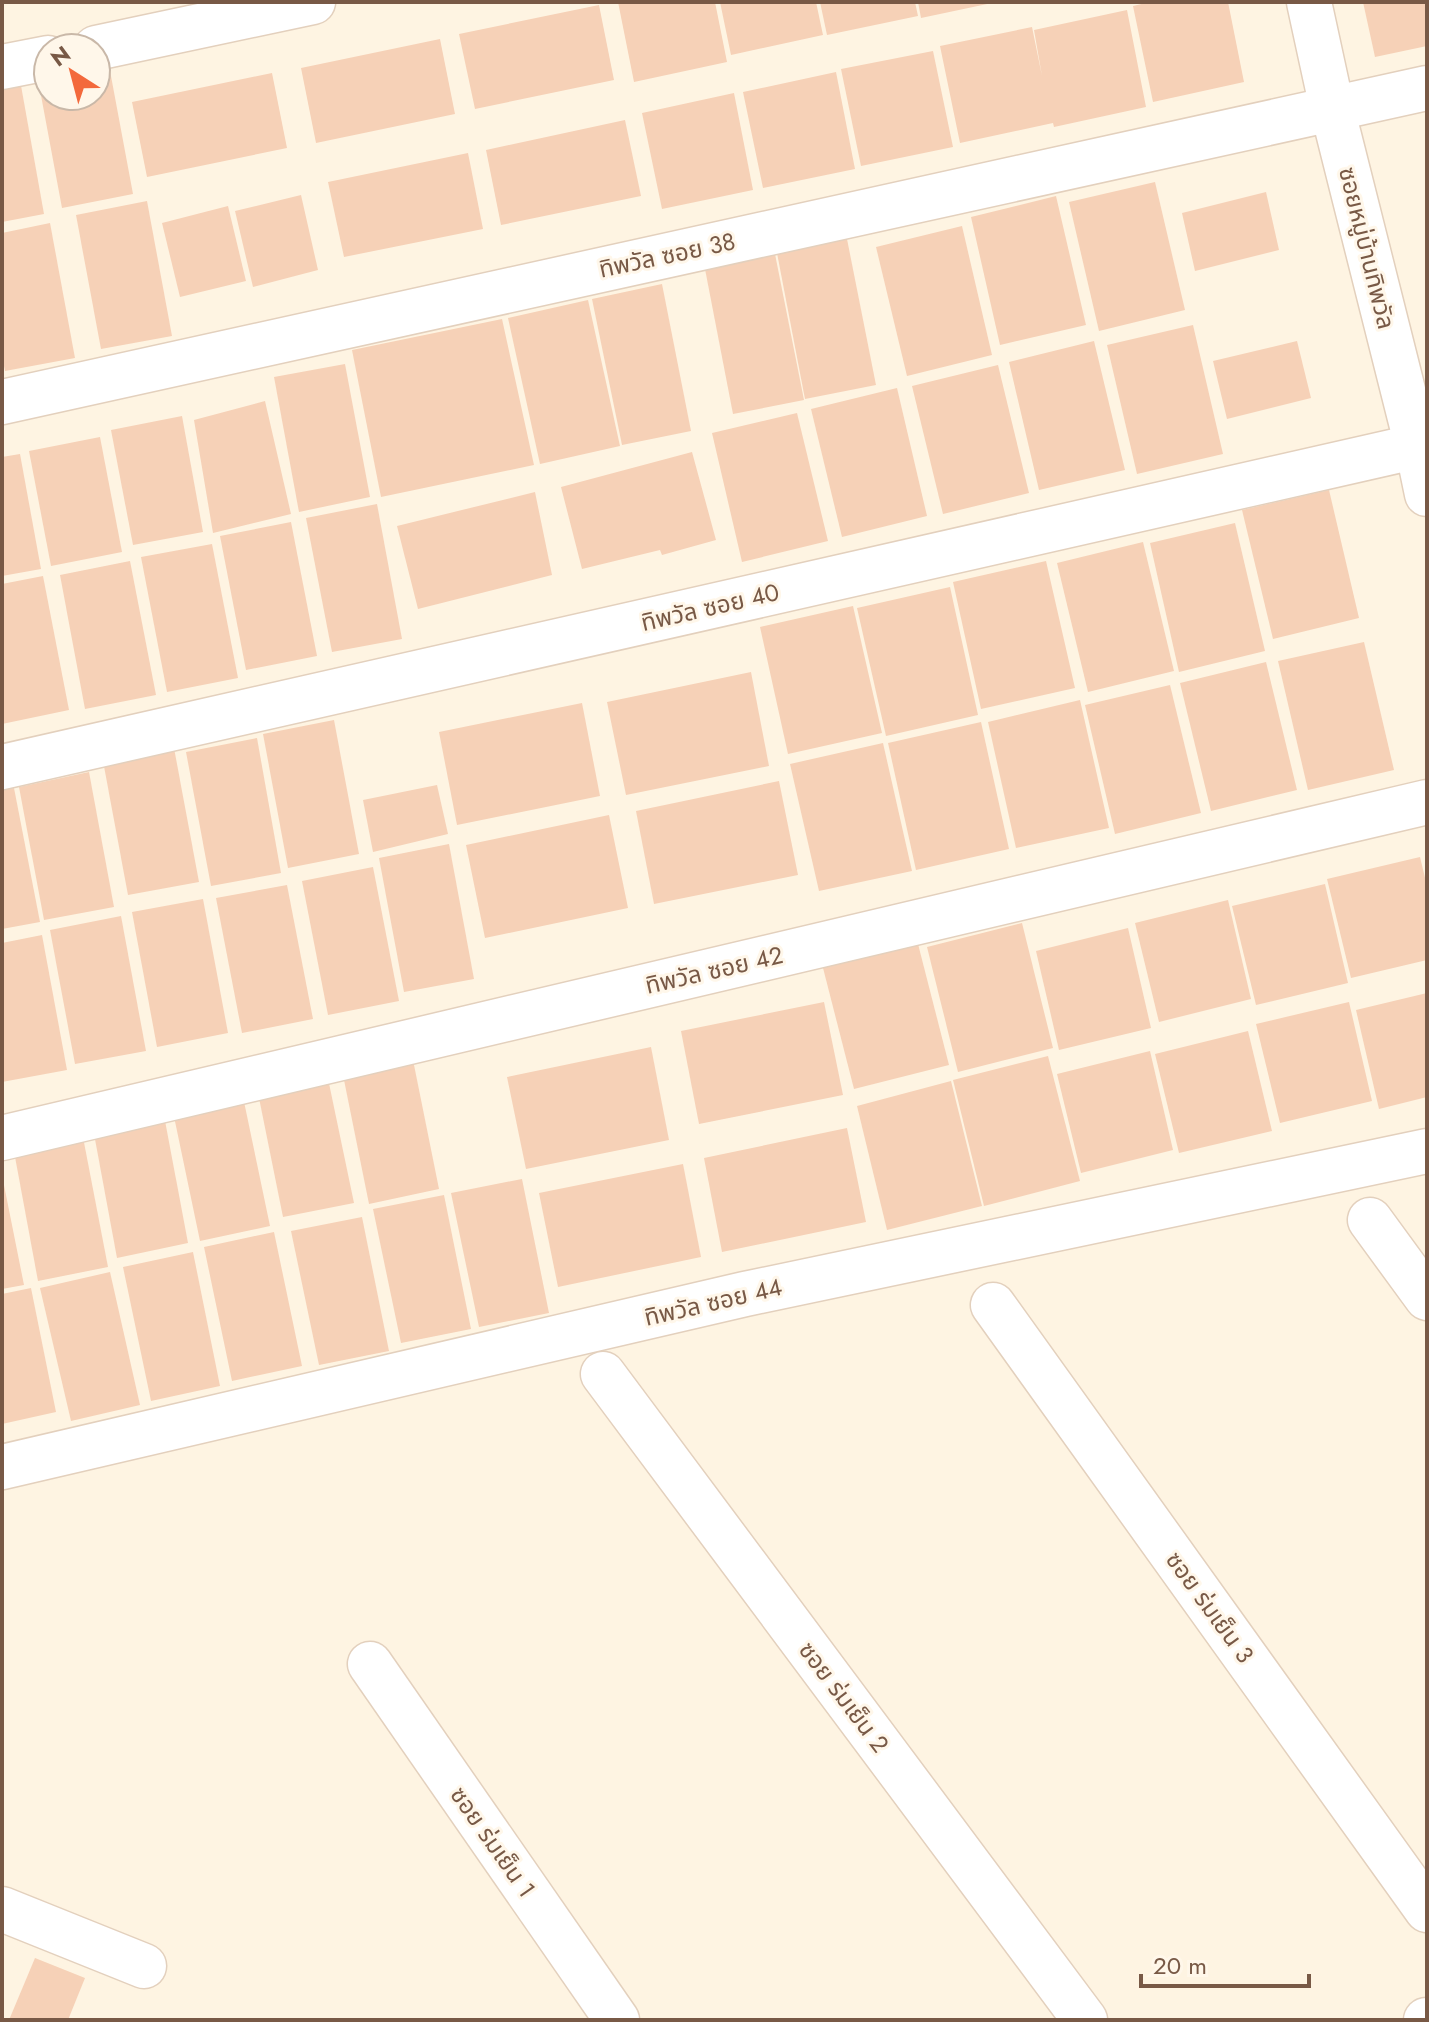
<svg xmlns="http://www.w3.org/2000/svg" width="1429" height="2022" font-family="Jost,'Noto Sans Thai',sans-serif">
  <style>
    .building { fill: #f6d1b7 }
    .lines { fill: none; stroke-linecap: round; stroke-linejoin: round }
    .minor-casing { stroke: #e3d0bd; stroke-width: 47 }
    .minor { stroke: #fff; stroke-width: 44 }
    .labels { text-anchor: middle; dominant-baseline: central; stroke-width: 6; stroke-linejoin: round; paint-order: stroke }
    .street-label { font-size: 24px; fill: #785946; stroke: #fff7ea }
  </style>
  <rect width="100%" height="100%" fill="#fef4e2"/>
  <g class="building">
    <path d="M 618,2 L 715,2 L 727,62 L 634,82 Z"/>
    <path d="M 720,2 L 816,2 L 823,35 L 731,55 Z"/>
    <path d="M 820,2 L 915,2 L 918,16 L 827,35 Z"/>
    <path d="M 918,2 L 992,2 L 992,3 L 921,18 Z"/>
    <path d="M 1150,2 L 1228,2 L 1244,82 L 1153,102 L 1133,6 Z"/>
    <path d="M 1363,2 L 1427,2 L 1427,46 L 1375,57 Z"/>
    <path d="M 599,5 L 614,80 L 475,109 L 459,34 Z"/>
    <path d="M 1127,10 L 1146,107 L 1054,127 L 1053,123 L 960,143 L 940,46 L 1032,27 L 1042,76 L 1034,30 Z"/>
    <path d="M 440,39 L 455,114 L 316,143 L 301,68 Z"/>
    <path d="M 933,51 L 953,147 L 861,166 L 841,69 Z"/>
    <path d="M 108,60 L 133,194 L 62,208 L 37,74 L 48,72 L 48,96 L 96,96 L 96,62 Z"/>
    <path d="M 836,72 L 855,169 L 763,188 L 743,92 Z"/>
    <path d="M 272,73 L 287,148 L 147,177 L 132,102 Z"/>
    <path d="M 20,80 L 44,214 L 2,222 L 2,83 Z"/>
    <path d="M 734,93 L 753,190 L 662,209 L 642,113 Z"/>
    <path d="M 625,120 L 641,196 L 501,225 L 486,150 Z"/>
    <path d="M 468,153 L 483,229 L 344,257 L 328,182 Z"/>
    <path d="M 1155,182 L 1185,310 L 1099,331 L 1069,202 Z"/>
    <path d="M 1266,192 L 1279,250 L 1195,271 L 1182,213 Z"/>
    <path d="M 301,195 L 318,270 L 253,287 L 235,211 Z"/>
    <path d="M 1056,196 L 1086,325 L 1000,345 L 971,217 Z"/>
    <path d="M 147,201 L 172,336 L 101,349 L 76,215 Z"/>
    <path d="M 228,206 L 246,281 L 180,297 L 162,223 Z"/>
    <path d="M 50,223 L 75,358 L 5,371 L 2,356 L 2,233 Z"/>
    <path d="M 962,226 L 992,355 L 907,376 L 876,247 Z"/>
    <path d="M 847,239 L 876,385 L 805,399 L 777,253 Z"/>
    <path d="M 775,254 L 804,400 L 733,414 L 705,269 Z"/>
    <path d="M 662,284 L 691,431 L 622,445 L 592,299 Z"/>
    <path d="M 588,300 L 620,446 L 540,464 L 508,318 Z"/>
    <path d="M 502,319 L 534,465 L 381,497 L 352,350 Z"/>
    <path d="M 1193,325 L 1223,454 L 1137,474 L 1107,345 Z"/>
    <path d="M 1094,341 L 1125,470 L 1039,490 L 1009,362 Z"/>
    <path d="M 1297,341 L 1311,398 L 1227,419 L 1213,361 Z"/>
    <path d="M 345,364 L 370,497 L 299,512 L 274,377 Z"/>
    <path d="M 998,365 L 1029,493 L 943,514 L 912,386 Z"/>
    <path d="M 897,388 L 927,516 L 842,537 L 811,409 Z"/>
    <path d="M 265,401 L 291,514 L 213,533 L 194,420 Z"/>
    <path d="M 797,413 L 828,541 L 742,562 L 712,433 Z"/>
    <path d="M 182,416 L 203,532 L 133,545 L 111,430 Z"/>
    <path d="M 100,437 L 122,552 L 51,566 L 29,451 Z"/>
    <path d="M 692,452 L 716,540 L 662,555 L 660,550 L 582,569 L 561,487 Z"/>
    <path d="M 20,454 L 41,569 L 2,576 L 2,457 Z"/>
    <path d="M 1329,490 L 1359,618 L 1273,639 L 1242,510 Z"/>
    <path d="M 535,492 L 552,575 L 418,609 L 397,526 Z"/>
    <path d="M 377,504 L 402,639 L 332,652 L 306,518 Z"/>
    <path d="M 291,522 L 317,656 L 246,670 L 220,536 Z"/>
    <path d="M 1235,523 L 1265,651 L 1179,672 L 1150,543 Z"/>
    <path d="M 1143,542 L 1174,671 L 1088,692 L 1057,563 Z"/>
    <path d="M 212,544 L 238,678 L 167,692 L 141,557 Z"/>
    <path d="M 130,561 L 156,695 L 85,709 L 60,575 Z"/>
    <path d="M 1046,561 L 1075,688 L 981,709 L 953,582 Z"/>
    <path d="M 43,576 L 69,710 L 2,724 L 2,584 Z"/>
    <path d="M 950,587 L 978,715 L 886,736 L 857,608 Z"/>
    <path d="M 853,606 L 882,733 L 788,754 L 760,627 Z"/>
    <path d="M 1364,642 L 1394,770 L 1308,790 L 1278,661 Z"/>
    <path d="M 1266,662 L 1297,790 L 1211,811 L 1180,683 Z"/>
    <path d="M 751,672 L 769,766 L 626,795 L 607,702 Z"/>
    <path d="M 1170,685 L 1201,813 L 1115,834 L 1085,705 Z"/>
    <path d="M 1080,700 L 1109,828 L 1016,848 L 988,722 Z"/>
    <path d="M 582,703 L 600,796 L 457,825 L 439,732 Z"/>
    <path d="M 334,720 L 359,854 L 288,868 L 263,734 Z"/>
    <path d="M 981,722 L 1009,849 L 916,870 L 888,743 Z"/>
    <path d="M 257,738 L 281,873 L 211,886 L 186,752 Z"/>
    <path d="M 883,743 L 912,871 L 819,891 L 790,764 Z"/>
    <path d="M 174,748 L 199,882 L 128,895 L 103,761 Z"/>
    <path d="M 89,772 L 114,907 L 44,920 L 19,787 Z"/>
    <path d="M 779,781 L 798,875 L 654,904 L 636,811 Z"/>
    <path d="M 437,785 L 448,834 L 373,852 L 363,800 Z"/>
    <path d="M 14,788 L 40,922 L 2,929 L 2,790 Z"/>
    <path d="M 609,815 L 628,908 L 485,938 L 466,845 Z"/>
    <path d="M 449,844 L 474,979 L 404,992 L 379,858 Z"/>
    <path d="M 1420,857 L 1427,886 L 1427,960 L 1351,978 L 1327,879 Z"/>
    <path d="M 373,867 L 399,1001 L 328,1015 L 302,881 Z"/>
    <path d="M 1325,884 L 1348,983 L 1256,1005 L 1232,906 Z"/>
    <path d="M 287,885 L 313,1019 L 242,1033 L 216,898 Z"/>
    <path d="M 203,899 L 228,1033 L 157,1047 L 132,912 Z"/>
    <path d="M 1228,900 L 1251,999 L 1159,1022 L 1135,923 Z"/>
    <path d="M 121,916 L 146,1051 L 75,1064 L 50,930 Z"/>
    <path d="M 1022,923 L 1053,1048 L 958,1072 L 927,947 Z"/>
    <path d="M 1128,928 L 1151,1028 L 1059,1050 L 1036,951 Z"/>
    <path d="M 42,935 L 67,1070 L 2,1082 L 2,943 Z"/>
    <path d="M 917,940 L 949,1065 L 854,1089 L 822,964 Z"/>
    <path d="M 1427,993 L 1427,1097 L 1379,1109 L 1356,1010 Z"/>
    <path d="M 824,1002 L 843,1095 L 699,1124 L 681,1031 Z"/>
    <path d="M 1349,1002 L 1372,1101 L 1280,1123 L 1256,1024 Z"/>
    <path d="M 1248,1031 L 1272,1131 L 1179,1153 L 1155,1054 Z"/>
    <path d="M 651,1047 L 669,1140 L 526,1169 L 507,1077 Z"/>
    <path d="M 1150,1051 L 1173,1150 L 1081,1173 L 1057,1074 Z"/>
    <path d="M 412,1055 L 439,1189 L 369,1204 L 342,1070 Z"/>
    <path d="M 1048,1056 L 1080,1181 L 984,1206 L 953,1080 Z"/>
    <path d="M 326,1069 L 354,1203 L 283,1217 L 256,1083 Z"/>
    <path d="M 951,1081 L 982,1206 L 887,1230 L 857,1106 Z"/>
    <path d="M 242,1092 L 270,1226 L 200,1241 L 172,1107 Z"/>
    <path d="M 163,1110 L 188,1243 L 117,1258 L 92,1123 Z"/>
    <path d="M 847,1128 L 866,1222 L 722,1252 L 704,1158 Z"/>
    <path d="M 82,1132 L 108,1267 L 38,1281 L 13,1146 Z"/>
    <path d="M 683,1164 L 701,1257 L 558,1287 L 539,1193 Z"/>
    <path d="M 522,1179 L 549,1313 L 479,1327 L 451,1193 Z"/>
    <path d="M 2,1180 L 3,1180 L 24,1285 L 2,1289 Z"/>
    <path d="M 444,1195 L 471,1329 L 401,1343 L 373,1209 Z"/>
    <path d="M 362,1217 L 389,1351 L 319,1365 L 291,1231 Z"/>
    <path d="M 274,1232 L 302,1366 L 232,1381 L 204,1247 Z"/>
    <path d="M 193,1252 L 220,1386 L 151,1401 L 123,1267 Z"/>
    <path d="M 110,1272 L 140,1405 L 71,1421 L 40,1288 Z"/>
    <path d="M 31,1288 L 56,1412 L 2,1424 L 2,1294 Z"/>
    <path d="M 35,1958 L 85,1978 L 68,2020 L 9,2020 Z"/>
  </g>
  <g class="lines">
    <g class="minor-casing">
      <g id="minor">
        <path d="M 1309,2 L 1332,108 L 1417,446 L 1427,494"/>
        <path d="M 96,48 L 313,2"/>
        <path d="M 2,67 L 48,58"/>
        <path d="M 2,402 L 1427,88"/>
        <path d="M 2,767 L 1427,444"/>
        <path d="M 2,1138 L 1427,802"/>
        <path d="M 1370,1220 L 1427,1298"/>
        <path d="M 993,1305 L 1427,1910"/>
        <path d="M 603,1374 L 1085,2020"/>
        <path d="M 2,1467 L 745,1294 L 1427,1151"/>
        <path d="M 370,1664 L 617,2020"/>
        <path d="M 2,1909 L 144,1966"/>
        <path d="M 1426,2020 L 1427,2020"/>
      </g>
    </g>
    <use href="#minor" class="minor"/>
  </g>
  <g class="labels">
    <g class="street-label">
      <text transform="translate(1367 248) rotate(76)">ซอยหมู่บ้านทิพวัล</text>
      <text transform="translate(667 255) rotate(-12)">ทิพวัล ซอย 38</text>
      <text transform="translate(710 607) rotate(-13)">ทิพวัล ซอย 40</text>
      <text transform="translate(714 970) rotate(-13)">ทิพวัล ซอย 42</text>
      <text transform="translate(713 1302) rotate(-13)">ทิพวัล ซอย 44</text>
      <text transform="translate(1210 1607) rotate(54)">ซอย ร่มเย็น 3</text>
      <text transform="translate(844 1697) rotate(53)">ซอย ร่มเย็น 2</text>
      <text transform="translate(493 1842) rotate(55)">ซอย ร่มเย็น 1</text>
    </g>
  </g>
  <rect width="1429" height="2022" fill="none" stroke="#785946" stroke-width="8"/>
  <g transform="translate(72 72) rotate(324)"><circle r="38" fill="#fff7ea" stroke="#c9b8a8" stroke-width="2"/>
  <path d="M0-6L14 30L0 20L-14 30Z" fill="#f3693c"/>
  <text y="-12" font-size="22" font-weight="bold" text-anchor="middle" fill="#785946">N</text>
  </g>
  <path d="M1141 1974v12h168v-12" fill="none" stroke="#785946" stroke-width="4"/>
  <text x="1153" y="1974" font-size="24" fill="#785946" stroke="#fff7ea" stroke-width="6" paint-order="stroke">20 m</text>
</svg>
